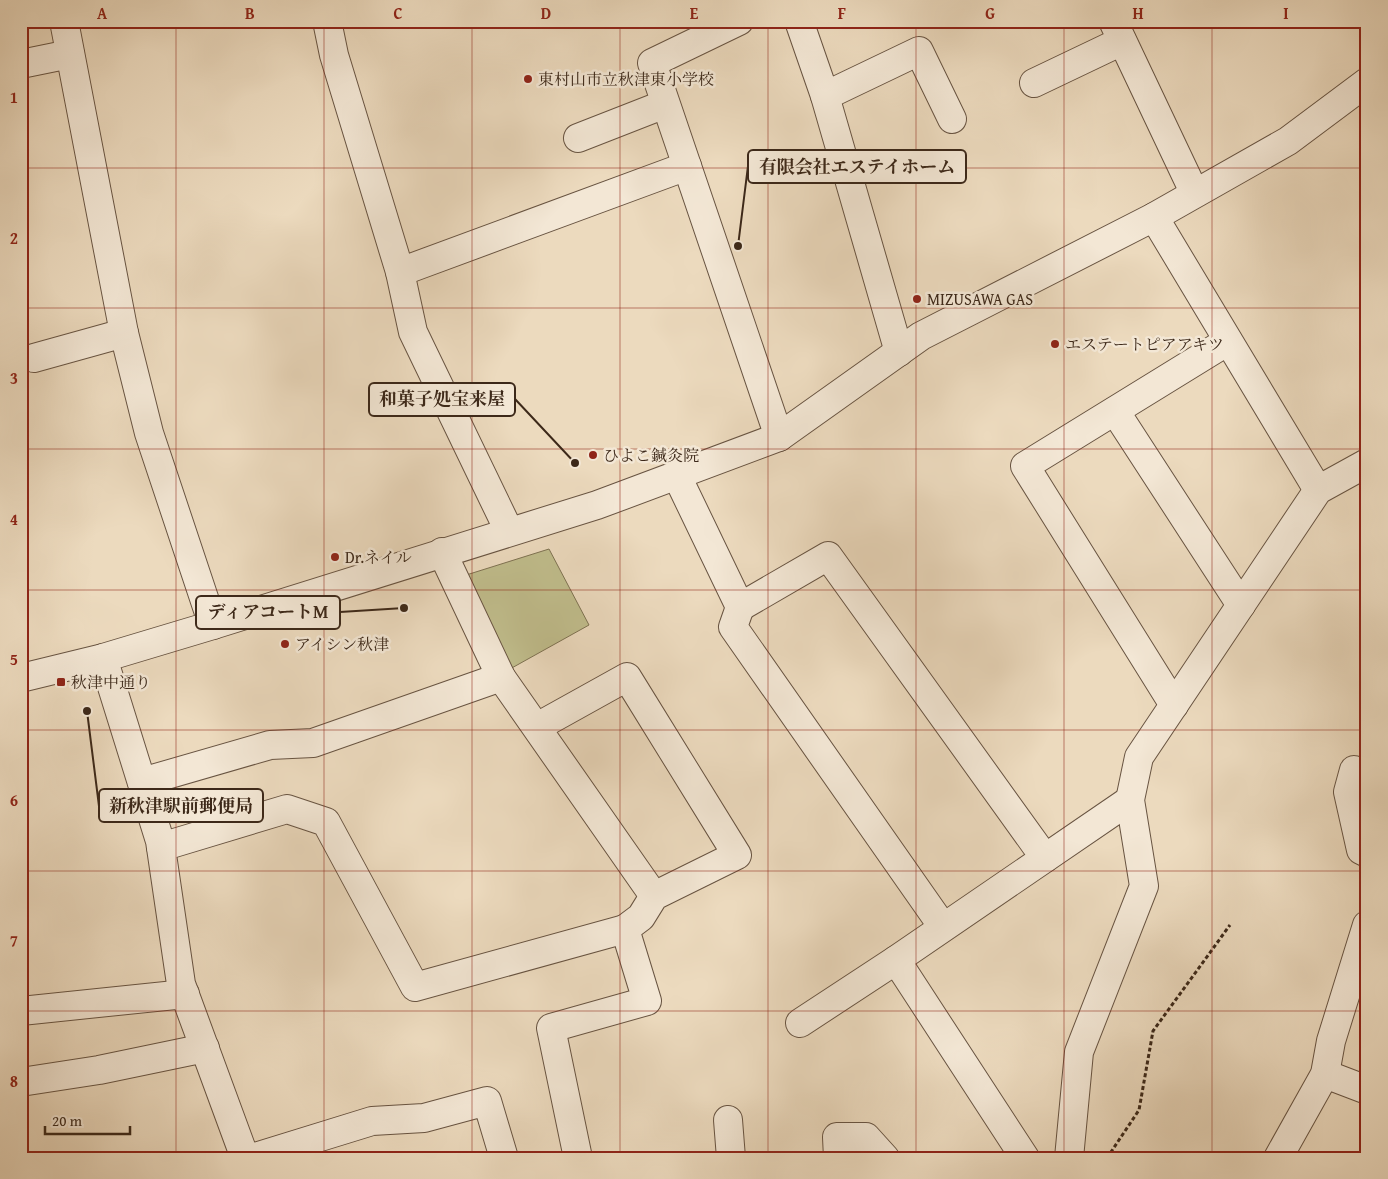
<svg xmlns="http://www.w3.org/2000/svg" width="1388" height="1179" font-family="'Gentium Book Plus','Noto Serif JP',serif">
  <style>
    .green { fill: #c0bd8c; stroke: #7e7252 }
    .lines { fill: none; stroke-linecap: round; stroke-linejoin: round }
    .minor-casing { stroke: #685442; stroke-width: 30 }
    .path { stroke: #3c2819; stroke-width: 3; stroke-dasharray: 4 2.5; stroke-linecap: butt }
    .minor { stroke: #f3e7d5; stroke-width: 28 }
    .grid { fill: none; stroke: #8f2418; stroke-width: 1; stroke-opacity: 0.55 }
    .poi-dot { fill: #8f2418; stroke: #f3e7d5; stroke-width: 2 }
    .labels { text-anchor: middle; dominant-baseline: central; stroke-width: 5; stroke-linejoin: round; paint-order: stroke }
    .poi-label { font-size: 16px; fill: #3c2819; stroke: #f3e7d5; text-anchor: start }
    .leader { fill: none; stroke: #3c2819; stroke-width: 2 }
    .callout-dot { fill: #3c2819; stroke: #f3e7d5; stroke-width: 2 }
    .callout { fill: #f3e7d5; stroke: #3c2819; stroke-width: 2 }
    .callout-label { font-size: 18px; text-anchor: middle; font-weight: bold; fill: #3c2819 }
    .neatline { fill: none; stroke: #8f2418; stroke-width: 2 }
    .grid-label { font-size: 16px; text-anchor: middle; font-weight: bold; fill: #8f2418 }
  </style>
  <rect width="100%" height="100%" fill="#ecdabe"/>
  <filter id="stains"><feTurbulence type="fractalNoise" baseFrequency=".004" numOctaves="4"/><feColorMatrix values="0 0 0 0 .2 0 0 0 0 .09 0 0 0 0 .02 0 0 0 .5 -.17"/></filter>
  <radialGradient id="worn" r=".72"><stop offset=".6" stop-color="#630" stop-opacity="0"/><stop offset="1" stop-color="#630" stop-opacity=".3"/></radialGradient>
  <path class="green" d="M 549,549 L 589,625 L 510,669 L 463,576 Z"/>
  <g class="lines">
    <g class="minor-casing">
      <g id="minor">
        <path d="M 64,21 L 124,333 L 149,433 L 213,625"/>
        <path d="M 327,21 L 334,55 L 400,272 L 413,332 L 509,531"/>
        <path d="M 739,21 L 652,63 L 779,437"/>
        <path d="M 799,21 L 825,96 L 899,352"/>
        <path d="M 1113,21 L 1194,192"/>
        <path d="M 21,64 L 70,54"/>
        <path d="M 1034,83 L 1122,41"/>
        <path d="M 825,96 L 919,51 L 952,119"/>
        <path d="M 578,138 L 665,104"/>
        <path d="M 1154,217 L 1318,490"/>
        <path d="M 400,272 L 687,166"/>
        <path d="M 34,358 L 124,333"/>
        <path d="M 1115,411 L 1241,605"/>
        <path d="M 677,476 L 740,607 L 733,627 L 943,927"/>
        <path d="M 442,552 L 501,677 L 654,896"/>
        <path d="M 740,607 L 828,556 L 1045,858"/>
        <path d="M 103,658 L 160,841 L 181,984 L 245,1158"/>
        <path d="M 21,678 L 103,658 L 213,625 L 597,505 L 779,437 L 921,336 L 1154,217 L 1288,141 L 1367,82"/>
        <path d="M 1174,705 L 1025,466 L 1228,341"/>
        <path d="M 537,727 L 627,677 L 737,855 L 654,896 L 641,917 L 625,929 L 647,1001 L 551,1028 L 578,1158"/>
        <path d="M 1354,770 L 1348,792 L 1361,850 L 1367,853"/>
        <path d="M 142,782 L 270,745 L 313,743 L 501,677"/>
        <path d="M 161,847 L 287,809 L 326,822 L 415,987 L 625,929"/>
        <path d="M 896,960 L 1025,1158"/>
        <path d="M 21,1011 L 185,994"/>
        <path d="M 800,1023 L 896,960 L 1130,800"/>
        <path d="M 1325,1074 L 1367,1090"/>
        <path d="M 21,1082 L 99,1070 L 205,1048"/>
        <path d="M 728,1120 L 731,1158"/>
        <path d="M 252,1158 L 372,1121 L 424,1118 L 487,1101 L 504,1158"/>
        <path d="M 838,1158 L 837,1137 L 866,1137 L 885,1158"/>
        <path d="M 1069,1158 L 1079,1052 L 1144,886 L 1130,800 L 1139,757 L 1318,490 L 1367,463"/>
        <path d="M 1278,1158 L 1325,1074 L 1331,1041 L 1367,925"/>
      </g>
    </g>
    <path class="path" d="M 1107,1158 L 1139,1110 L 1153,1031 L 1230,925"/>
    <use href="#minor" class="minor"/>
  </g>
  <path class="grid" d="M 176,21 L 176,1158M 324,21 L 324,1158M 472,21 L 472,1158M 620,21 L 620,1158M 768,21 L 768,1158M 916,21 L 916,1158M 1064,21 L 1064,1158M 1212,21 L 1212,1158M 21,168 L 1367,168M 21,308 L 1367,308M 21,449 L 1367,449M 21,590 L 1367,590M 21,730 L 1367,730M 21,871 L 1367,871M 21,1011 L 1367,1011"/>
  <g class="poi-dot">
    <circle cx="528" cy="79" r="5"/>
    <circle cx="917" cy="299" r="5"/>
    <circle cx="1055" cy="344" r="5"/>
    <circle cx="593" cy="455" r="5"/>
    <circle cx="335" cy="557" r="5"/>
    <circle cx="285" cy="644" r="5"/>
    <rect x="56" y="677" width="10" height="10" rx="2.5"/>
  </g>
  <g class="labels">
    <g class="poi-label">
      <text x="538" y="79">東村山市立秋津東小学校</text>
      <text x="927" y="299">MIZUSAWA GAS</text>
      <text x="1065" y="344">エステートピアアキツ</text>
      <text x="603" y="455">ひよこ鍼灸院</text>
      <text x="345" y="557">Dr.ネイル</text>
      <text x="295" y="644">アイシン秋津</text>
      <text x="71" y="682">秋津中通り</text>
    </g>
  </g>
  <path class="leader" d="M738 246L748 166M575 463L515 399M404 608L340 612M87 711L99 806"/>
  <g class="callout-dot">
    <circle cx="738" cy="246" r="5"/>
    <circle cx="575" cy="463" r="5"/>
    <circle cx="404" cy="608" r="5"/>
    <circle cx="87" cy="711" r="5"/>
  </g>
  <g class="callout">
    <rect x="748" y="150" width="218" height="33" rx="5"/>
    <rect x="369" y="383" width="146" height="33" rx="5"/>
    <rect x="196" y="596" width="144" height="33" rx="5"/>
    <rect x="99" y="789" width="164" height="33" rx="5"/>
  </g>
  <g class="callout-label">
    <text x="857" y="173">有限会社エステイホーム</text>
    <text x="442" y="405">和菓子処宝来屋</text>
    <text x="268" y="618">ディアコートM</text>
    <text x="181" y="812">新秋津駅前郵便局</text>
  </g>
  <rect width="1388" height="1179" fill="none" stroke="#ecdabe" stroke-width="55"/>
  <path d="M45 1126v8h85v-8" fill="none" stroke="#3c2819" stroke-width="2.5"/>
  <text x="52" y="1126" font-size="15" fill="#3c2819" stroke="#f3e7d5" stroke-width="4" paint-order="stroke">20 m</text>
  <rect x="28" y="28" width="1332" height="1124" class="neatline"/>
  <g class="grid-label">
    <text x="102" y="19">A</text>
    <text x="250" y="19">B</text>
    <text x="398" y="19">C</text>
    <text x="546" y="19">D</text>
    <text x="694" y="19">E</text>
    <text x="842" y="19">F</text>
    <text x="990" y="19">G</text>
    <text x="1138" y="19">H</text>
    <text x="1286" y="19">I</text>
    <text x="14" y="103">1</text>
    <text x="14" y="244">2</text>
    <text x="14" y="384">3</text>
    <text x="14" y="525">4</text>
    <text x="14" y="665">5</text>
    <text x="14" y="806">6</text>
    <text x="14" y="946">7</text>
    <text x="14" y="1087">8</text>
  </g>
  <rect width="100%" height="100%" filter="url(#stains)"/>
  <rect width="100%" height="100%" fill="url(#worn)"/>
</svg>
